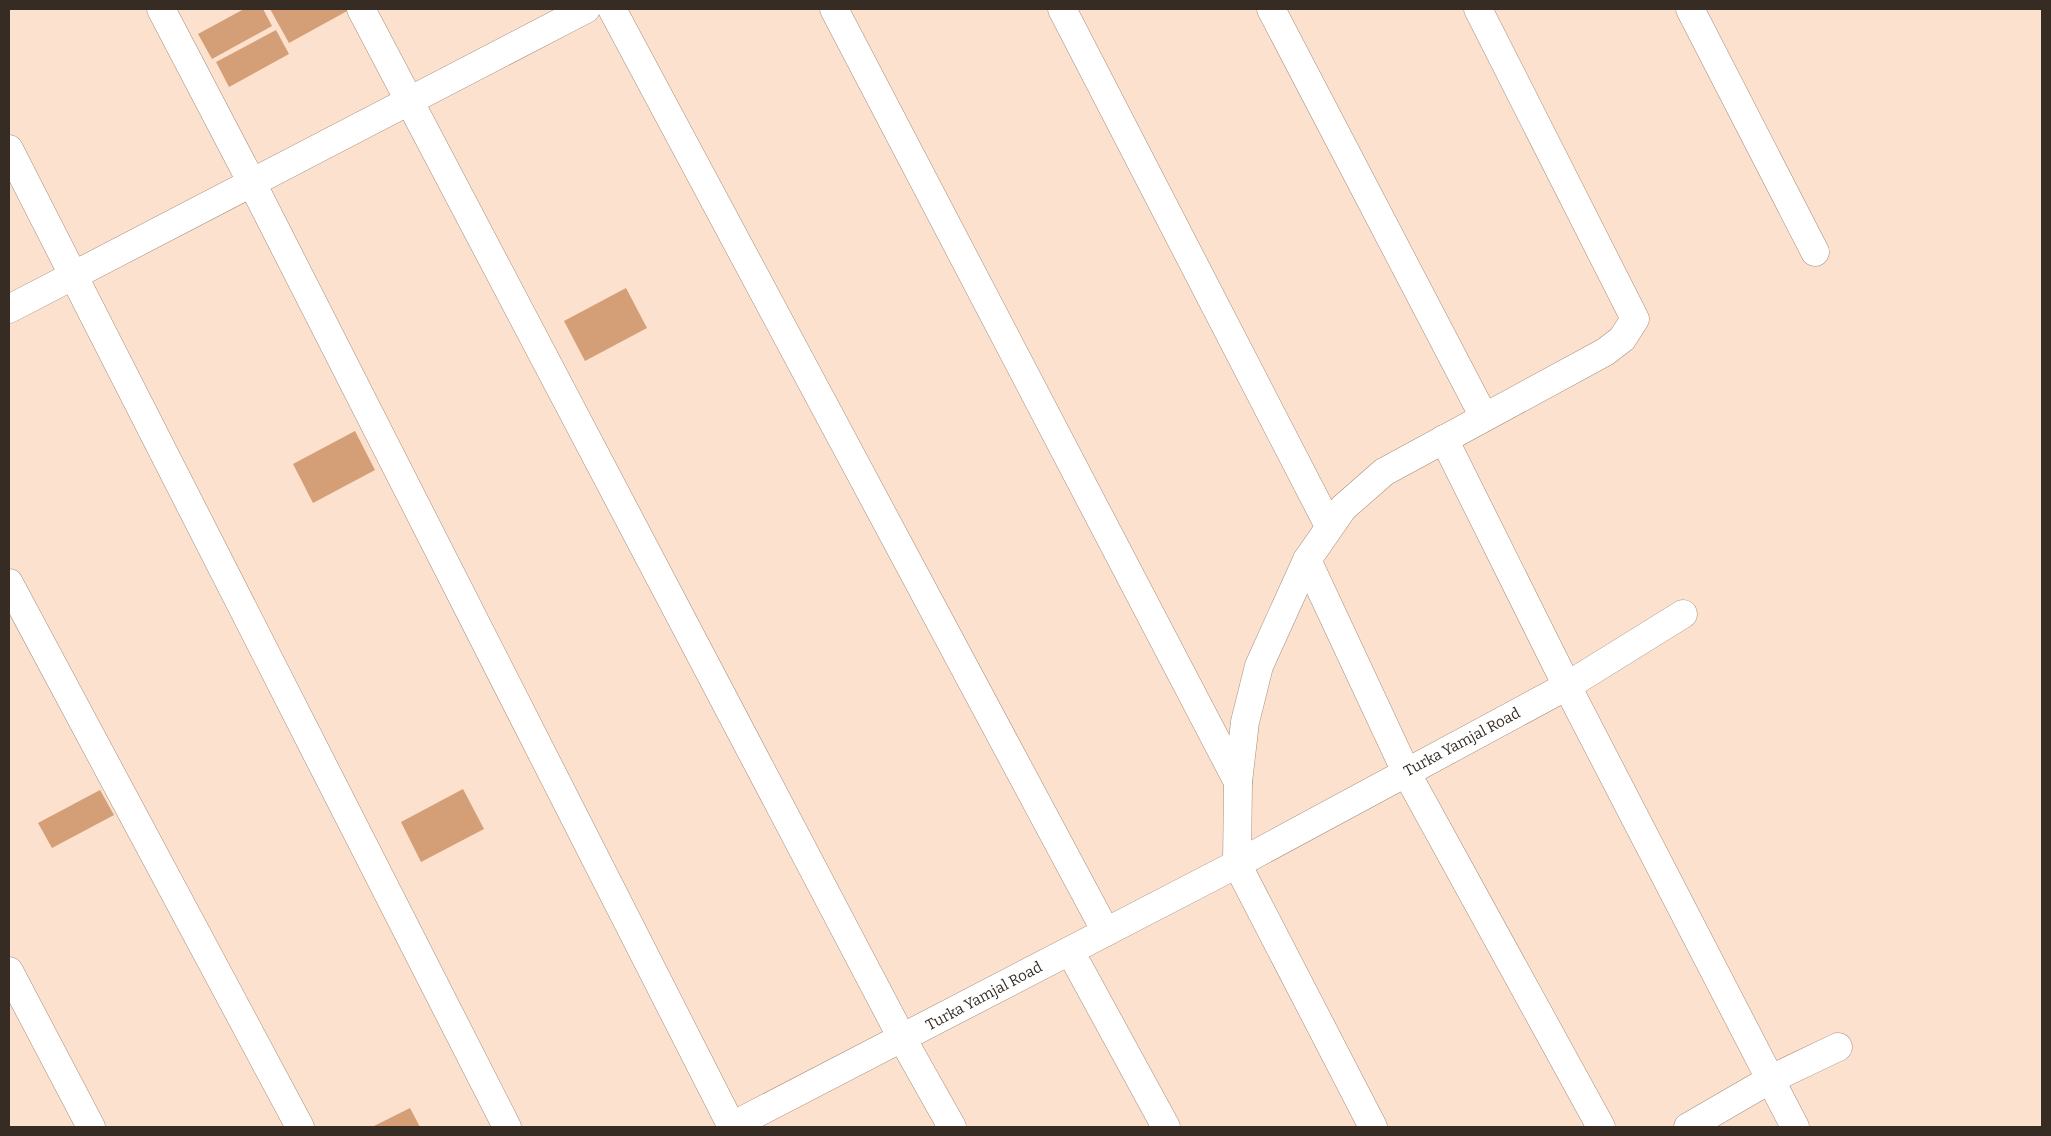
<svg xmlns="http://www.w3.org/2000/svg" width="2051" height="1136" font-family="Bitter,serif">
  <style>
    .building { fill: #d49e76 }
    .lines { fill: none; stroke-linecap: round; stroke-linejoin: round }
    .street-casing { stroke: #a58d7b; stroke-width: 29 }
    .street { stroke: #fff; stroke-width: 28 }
    .labels { text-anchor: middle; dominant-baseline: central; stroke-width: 5; stroke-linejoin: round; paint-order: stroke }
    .street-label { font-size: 15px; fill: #362c24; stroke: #fff }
  </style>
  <rect width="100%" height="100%" fill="#fce1ce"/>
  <g class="building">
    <path d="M 244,9 L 263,9 L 272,26 L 212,59 L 198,34 Z"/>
    <path d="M 270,9 L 348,9 L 349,10 L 289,43 Z"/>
    <path d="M 276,30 L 289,54 L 229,87 L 216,62 Z"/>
    <path d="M 626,288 L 647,328 L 585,361 L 564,321 Z"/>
    <path d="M 355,431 L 375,470 L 313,503 L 293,464 Z"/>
    <path d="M 463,789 L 484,829 L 421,862 L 401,822 Z"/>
    <path d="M 100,790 L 114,815 L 52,848 L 38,823 Z"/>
    <path d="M 410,1108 L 420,1127 L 372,1127 Z"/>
  </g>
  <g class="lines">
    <g class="street-casing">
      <g id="street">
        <path d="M 161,9 L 252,183 L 732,1127"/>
        <path d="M 361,9 L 902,1038 L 952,1127"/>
        <path d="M 612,9 L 1106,932"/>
        <path d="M 834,9 L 1238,782"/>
        <path d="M 1062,9 L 1329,526"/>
        <path d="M 1271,9 L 1484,417"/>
        <path d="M 1690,9 L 1815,252"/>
        <path d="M 9,149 L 507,1127"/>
        <path d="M 9,309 L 586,9"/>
        <path d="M 1444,439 L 1567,686 L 1795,1127"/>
        <path d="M 1307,560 L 1406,772 L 1601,1127"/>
        <path d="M 9,583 L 300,1127"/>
        <path d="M 1070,951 L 1166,1127"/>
        <path d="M 9,971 L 91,1127"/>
        <path d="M 730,1127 L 1237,864 L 1567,686 L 1683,614"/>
        <path d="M 1373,1127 L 1237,864 L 1238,782 L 1245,722 L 1259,666 L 1307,560 L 1343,508 L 1384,472 L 1605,352 L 1622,339 L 1635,319 L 1478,9"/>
        <path d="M 1688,1127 L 1771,1079 L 1838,1047"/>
      </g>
    </g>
    <use href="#street" class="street"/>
  </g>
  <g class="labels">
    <g class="street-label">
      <text transform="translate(1462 742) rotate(-28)">Turka Yamjal Road</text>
      <text transform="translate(984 996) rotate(-28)">Turka Yamjal Road</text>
    </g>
  </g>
  <rect width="2051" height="1136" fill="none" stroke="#362c24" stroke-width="20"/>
</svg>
